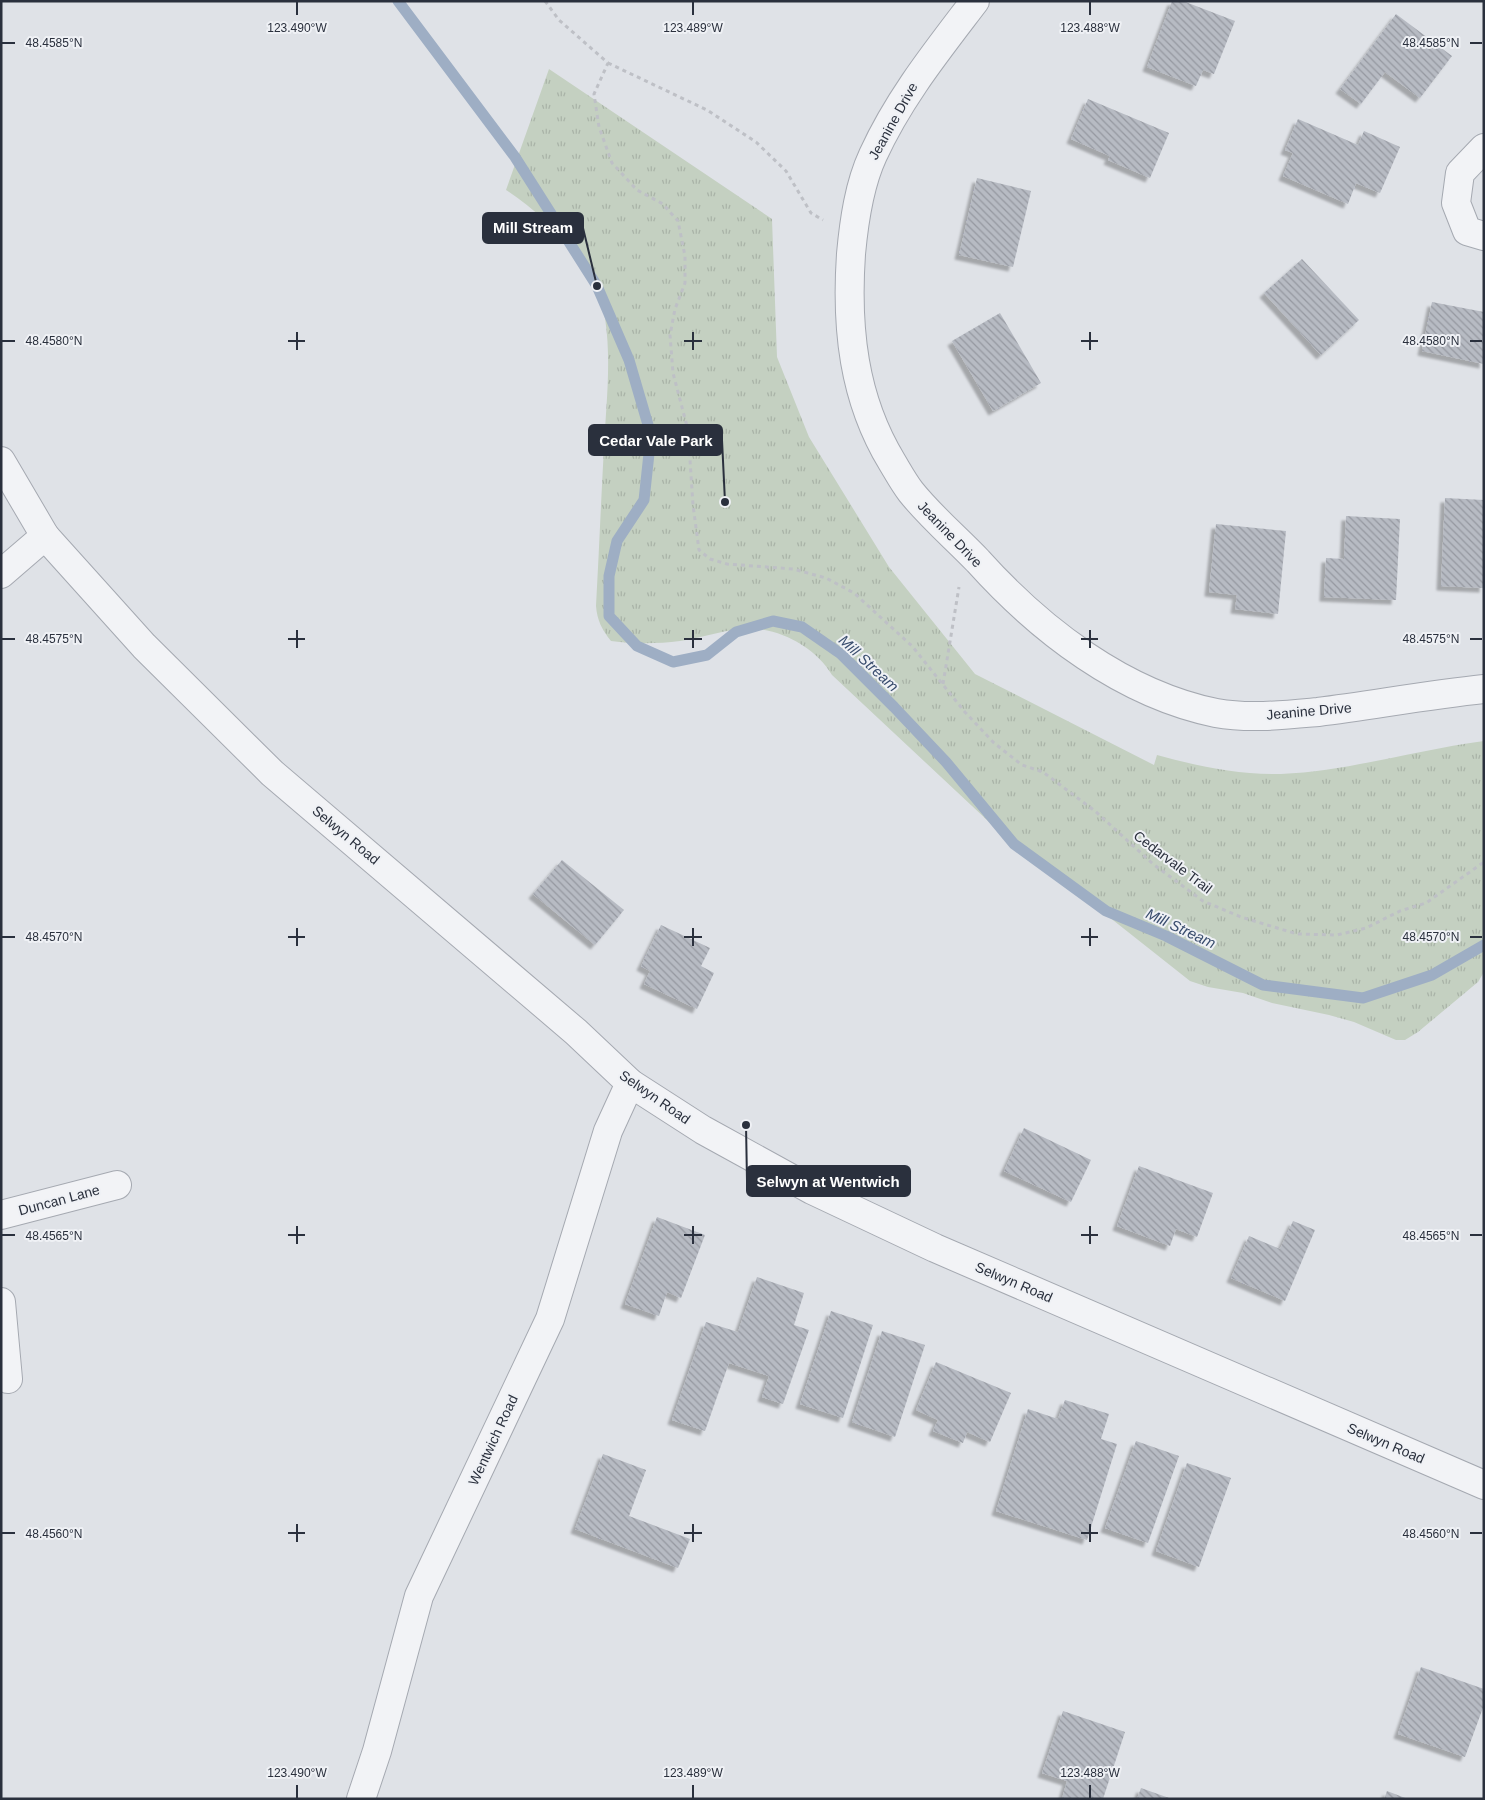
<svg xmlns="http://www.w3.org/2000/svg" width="1485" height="1800" font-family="Arial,sans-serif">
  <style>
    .park { fill: url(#park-tufts) }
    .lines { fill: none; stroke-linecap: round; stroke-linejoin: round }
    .stream { stroke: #9eaec4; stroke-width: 11 }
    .building { fill: url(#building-back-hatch); filter: url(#shadow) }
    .minor-casing { stroke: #a5a9b1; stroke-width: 30 }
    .path { stroke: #bec0c6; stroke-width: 3; stroke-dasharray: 4 4; stroke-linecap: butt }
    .minor { stroke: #f2f3f6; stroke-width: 28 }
    .ticks { fill: none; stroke: #2a303d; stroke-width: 2 }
    .labels { text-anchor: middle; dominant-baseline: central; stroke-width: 4; stroke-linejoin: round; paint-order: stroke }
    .street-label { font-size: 14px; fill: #2a303d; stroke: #eff1f5 }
    .water-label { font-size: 15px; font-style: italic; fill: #384c6d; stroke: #eff1f5 }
    .ticks-label { font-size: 12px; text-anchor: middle; fill: #2a303d; stroke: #eff1f5; stroke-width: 4; stroke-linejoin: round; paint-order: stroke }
    .leader { fill: none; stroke: #2a303d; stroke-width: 2 }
    .callout-dot { fill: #2a303d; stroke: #eff1f5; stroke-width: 2 }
    .callout { fill: #2a303d; stroke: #2a303d; stroke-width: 2 }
    .callout-label { font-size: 15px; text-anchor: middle; font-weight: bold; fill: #fff }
  </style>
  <defs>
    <pattern id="park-tufts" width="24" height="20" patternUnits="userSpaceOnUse" patternTransform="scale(1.25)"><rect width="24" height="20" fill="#c4d0c1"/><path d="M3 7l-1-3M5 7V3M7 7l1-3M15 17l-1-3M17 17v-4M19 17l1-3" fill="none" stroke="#a9b3a7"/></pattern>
    <pattern id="building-back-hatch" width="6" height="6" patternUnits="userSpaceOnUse" patternTransform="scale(1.25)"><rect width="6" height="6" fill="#b7bbc3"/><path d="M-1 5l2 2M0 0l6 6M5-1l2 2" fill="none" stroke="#9598a0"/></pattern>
    <filter id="shadow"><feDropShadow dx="-4.5" dy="4.5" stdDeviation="1" flood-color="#0004"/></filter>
  </defs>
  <rect width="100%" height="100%" fill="#dfe2e7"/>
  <path class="park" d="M 549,69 L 772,219 L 777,357 L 809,437 L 889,567 L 975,674 L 1154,765 L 1157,755 C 1197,766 1239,775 1281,774 C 1349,771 1416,750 1484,741 L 1484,972 L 1478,982 L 1418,1032 L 1405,1040 L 1396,1040 L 1354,1022 L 1329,1015 L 1272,1003 L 1243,993 L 1208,987 L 1190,981 L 1042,864 L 1007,842 L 1003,835 L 832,675 C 815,646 775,625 741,629 C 720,631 700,638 680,641 C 657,644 634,644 611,641 C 602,630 597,620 596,606 C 599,553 601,500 604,447 C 606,402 616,326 595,286 C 576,248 541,213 506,190 Z"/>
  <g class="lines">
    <path class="stream" d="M 398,1 L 515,157 L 597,286 L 629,360 L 651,435 L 644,500 L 617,541 L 609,576 L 609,616 L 637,646 L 673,662 L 707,655 L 736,632 L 773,621 L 802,627 L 841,654 L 894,707 L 946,762 L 1014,844 L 1106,911 L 1166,936 L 1263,985 L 1363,998 L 1432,975 L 1484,945"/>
  </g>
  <g class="building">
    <path d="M 1172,1 L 1183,1 L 1235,21 L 1214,74 L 1203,70 L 1196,86 L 1147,67 Z"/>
    <path d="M 1396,14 L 1452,56 L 1420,98 L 1385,72 L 1361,104 L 1340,89 Z"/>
    <path d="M 1088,99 L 1169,133 L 1150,178 L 1108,160 L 1110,156 L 1071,139 Z"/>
    <path d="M 1298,119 L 1358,145 L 1364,131 L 1400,147 L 1380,193 L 1356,183 L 1348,204 L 1283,176 L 1293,153 L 1285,150 Z"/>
    <path d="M 977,178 L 1031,191 L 1013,267 L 959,255 Z"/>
    <path d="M 1302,259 L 1359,320 L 1321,355 L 1264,293 Z"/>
    <path d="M 1432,302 L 1484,312 L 1484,364 L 1422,351 Z"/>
    <path d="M 1000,313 L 1041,383 L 993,411 L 952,341 Z"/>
    <path d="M 1445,498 L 1484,500 L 1484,588 L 1441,586 Z"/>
    <path d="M 1346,516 L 1400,519 L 1396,600 L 1324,597 L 1326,558 L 1344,559 Z"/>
    <path d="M 1216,524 L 1286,531 L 1278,614 L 1235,609 L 1237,595 L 1209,592 Z"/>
    <path d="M 562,860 L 624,910 L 595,945 L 533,894 Z"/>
    <path d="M 661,925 L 710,948 L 701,966 L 714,973 L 697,1009 L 644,984 L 650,971 L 641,966 Z"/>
    <path d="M 1024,1128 L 1091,1160 L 1071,1202 L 1004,1171 Z"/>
    <path d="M 1139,1166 L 1213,1193 L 1197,1237 L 1176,1229 L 1170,1246 L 1117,1226 Z"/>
    <path d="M 657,1217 L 705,1235 L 681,1298 L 667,1292 L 659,1316 L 625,1304 Z"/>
    <path d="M 1293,1221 L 1315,1230 L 1285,1301 L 1231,1278 L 1249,1236 L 1280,1249 Z"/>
    <path d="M 757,1277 L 804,1293 L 794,1325 L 809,1330 L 783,1404 L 762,1397 L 769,1376 L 729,1363 L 705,1431 L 672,1420 L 706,1322 L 738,1332 Z"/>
    <path d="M 831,1311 L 873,1325 L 843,1418 L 800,1404 Z"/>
    <path d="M 882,1331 L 925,1345 L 895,1437 L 852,1422 Z"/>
    <path d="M 936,1362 L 1011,1393 L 990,1442 L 967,1432 L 963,1443 L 933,1431 L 938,1420 L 916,1410 Z"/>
    <path d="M 1065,1400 L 1109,1414 L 1101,1439 L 1117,1444 L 1087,1540 L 996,1511 L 1028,1409 L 1058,1419 Z"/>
    <path d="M 1136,1441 L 1179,1456 L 1148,1543 L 1105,1528 Z"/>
    <path d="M 603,1454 L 646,1470 L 629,1516 L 690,1539 L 678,1568 L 575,1529 Z"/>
    <path d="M 1187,1463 L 1231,1478 L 1199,1567 L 1156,1551 Z"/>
    <path d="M 1421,1667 L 1484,1689 L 1484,1705 L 1465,1757 L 1398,1734 Z"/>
    <path d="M 1063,1711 L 1125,1732 L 1103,1799 L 1062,1799 L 1067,1781 L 1042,1773 Z"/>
    <path d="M 1141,1788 L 1169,1798 L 1169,1799 L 1137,1799 Z"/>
    <path d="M 1387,1791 L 1408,1799 L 1384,1799 Z"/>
  </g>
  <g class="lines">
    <g class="minor-casing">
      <g id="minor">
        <path d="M 975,1 C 937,51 899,98 873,155 C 859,185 854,221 851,254 C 846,327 853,398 892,462 C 898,472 904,483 911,492 C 931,517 956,538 978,561 C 1040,630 1123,694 1216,713 C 1249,719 1285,715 1318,712 C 1373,705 1428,695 1484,689"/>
        <path d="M 1484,148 L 1460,173 L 1456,203 L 1467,231 L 1484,236"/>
        <path d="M 1,461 L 45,536 L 144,646 L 272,773 L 576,1032 L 630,1083 L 703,1130 L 812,1190 L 935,1248 L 1484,1485"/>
        <path d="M 1,574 L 45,536"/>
        <path d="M 1,1215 L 117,1185"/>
        <path d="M 1,1302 L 8,1379"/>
        <path d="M 361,1799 L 377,1751 L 419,1596 L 550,1319 L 608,1131 L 630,1083"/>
      </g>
    </g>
    <g class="path">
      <path d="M 545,1 L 559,20 L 608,63 L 594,94 L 599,127 L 612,163 L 637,190 L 663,204 L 678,221 L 685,256 L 685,283 L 675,309 L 670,335 L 673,373 L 688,430 L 693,505 L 699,550 L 710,559 L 727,564 L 793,569 L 826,578 L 854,593 L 912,646 L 964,711 L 994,743 L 1022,765 L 1043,772 L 1095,811 L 1153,864 L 1203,901 L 1241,917 L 1297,934 L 1337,935 L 1366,928 L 1400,911 L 1426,903 L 1484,862"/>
      <path d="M 608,63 L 707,110 L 756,142 L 786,171 L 811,213 L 823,220"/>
      <path d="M 943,684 L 959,587"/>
    </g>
    <use href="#minor" class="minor"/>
  </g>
  <path class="ticks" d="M 297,2 L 297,15M 693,2 L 693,15M 1090,2 L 1090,15M 2,43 L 15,43M 1470,43 L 1482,43M 297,332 L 297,350M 693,332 L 693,350M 1090,332 L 1090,350M 2,341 L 15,341M 288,341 L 305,341M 684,341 L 702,341M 1081,341 L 1098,341M 1470,341 L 1482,341M 297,630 L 297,648M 693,630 L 693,648M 1090,630 L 1090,648M 2,639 L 15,639M 288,639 L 305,639M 684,639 L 702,639M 1081,639 L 1098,639M 1470,639 L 1482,639M 297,928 L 297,946M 693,928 L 693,946M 1090,928 L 1090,946M 2,937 L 15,937M 288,937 L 305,937M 684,937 L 702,937M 1081,937 L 1098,937M 1470,937 L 1482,937M 297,1226 L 297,1244M 693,1226 L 693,1244M 1090,1226 L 1090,1244M 2,1235 L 15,1235M 288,1235 L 305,1235M 684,1235 L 702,1235M 1081,1235 L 1098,1235M 1470,1235 L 1482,1235M 297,1524 L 297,1542M 693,1524 L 693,1542M 1090,1524 L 1090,1542M 2,1533 L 15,1533M 288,1533 L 305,1533M 684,1533 L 702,1533M 1081,1533 L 1098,1533M 1470,1533 L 1482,1533M 297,1785 L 297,1798M 693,1785 L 693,1798M 1090,1785 L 1090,1798"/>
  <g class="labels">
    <g class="street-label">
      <text transform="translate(893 121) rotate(-61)">Jeanine Drive</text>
      <text transform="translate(950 534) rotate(46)">Jeanine Drive</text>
      <text transform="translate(1309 711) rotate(-5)">Jeanine Drive</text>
      <text transform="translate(346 835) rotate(40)">Selwyn Road</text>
      <text transform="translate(1173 862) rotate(37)">Cedarvale Trail</text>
      <text transform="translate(655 1097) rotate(35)">Selwyn Road</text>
      <text transform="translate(59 1200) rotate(-15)">Duncan Lane</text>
      <text transform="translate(1014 1282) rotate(23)">Selwyn Road</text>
      <text transform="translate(493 1440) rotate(-65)">Wentwich Road</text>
      <text transform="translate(1386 1443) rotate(23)">Selwyn Road</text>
    </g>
    <g class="water-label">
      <text transform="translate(869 663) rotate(43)">Mill Stream</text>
      <text transform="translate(1181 928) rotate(25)">Mill Stream</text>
    </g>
  </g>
  <g class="ticks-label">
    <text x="297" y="32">123.490°W</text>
    <text x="693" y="32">123.489°W</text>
    <text x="1090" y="32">123.488°W</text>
    <text x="54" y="47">48.4585°N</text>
    <text x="1431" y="47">48.4585°N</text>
    <text x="54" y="345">48.4580°N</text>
    <text x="1431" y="345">48.4580°N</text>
    <text x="54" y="643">48.4575°N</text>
    <text x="1431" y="643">48.4575°N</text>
    <text x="54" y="941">48.4570°N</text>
    <text x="1431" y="941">48.4570°N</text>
    <text x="54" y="1240">48.4565°N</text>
    <text x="1431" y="1240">48.4565°N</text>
    <text x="54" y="1538">48.4560°N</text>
    <text x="1431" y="1538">48.4560°N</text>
    <text x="297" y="1777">123.490°W</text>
    <text x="693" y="1777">123.489°W</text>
    <text x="1090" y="1777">123.488°W</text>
  </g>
  <path class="leader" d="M597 286L583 228M725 502L722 440M746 1125L747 1181"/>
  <g class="callout-dot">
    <circle cx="597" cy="286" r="5"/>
    <circle cx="725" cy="502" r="5"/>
    <circle cx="746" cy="1125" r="5"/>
  </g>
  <g class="callout">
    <rect x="483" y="213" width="100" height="30" rx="5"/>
    <rect x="589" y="425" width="133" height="30" rx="5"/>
    <rect x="747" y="1166" width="163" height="30" rx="5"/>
  </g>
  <g class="callout-label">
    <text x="533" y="233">Mill Stream</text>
    <text x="656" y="446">Cedar Vale Park</text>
    <text x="828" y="1187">Selwyn at Wentwich</text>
  </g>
  <rect width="1485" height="1800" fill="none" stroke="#2a303d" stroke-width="5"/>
</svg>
